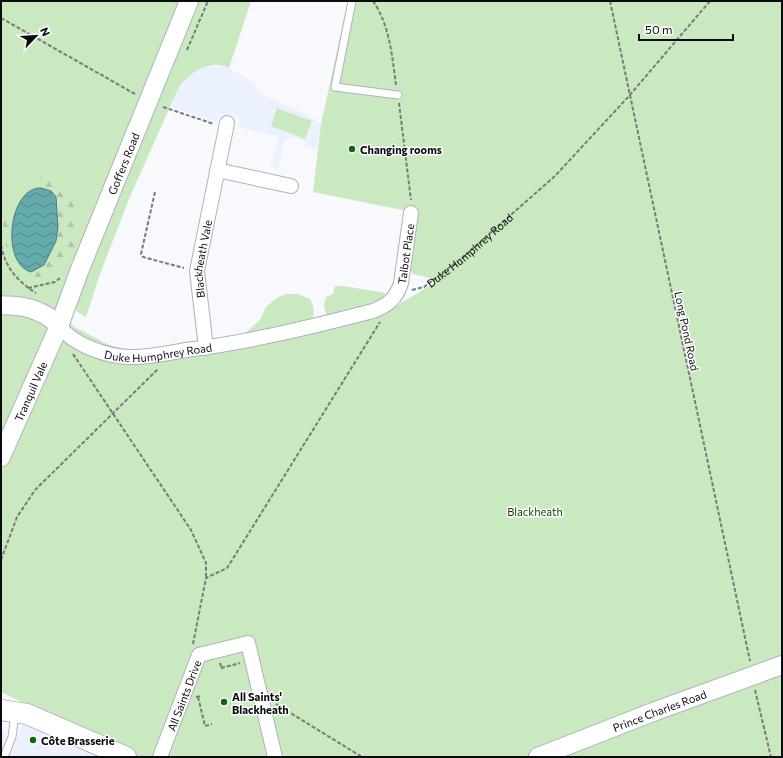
<svg xmlns="http://www.w3.org/2000/svg" width="783" height="758" font-family="Commissioner,sans-serif">
  <style>
    .built { fill: #ebf1ff }
    .green { fill: #cbe9c0 }
    .forest { fill: url(#forest-firs) }
    .water { fill: url(#water-waves); stroke: #4a7b7e }
    .lines { fill: none; stroke-linecap: round; stroke-linejoin: round }
    .service-casing { stroke: #aeb2bc; stroke-width: 9 }
    .minor-casing { stroke: #aeb2bc; stroke-width: 16 }
    .tertiary-casing { stroke: #aeb2bc; stroke-width: 20 }
    .secondary-casing { stroke: #aeb2bc; stroke-width: 22 }
    .path { stroke: #787a7e; stroke-width: 2; stroke-dasharray: 4 2; stroke-linecap: butt }
    .service { stroke: #fff; stroke-width: 7 }
    .minor { stroke: #fff; stroke-width: 14 }
    .tertiary { stroke: #fff; stroke-width: 18 }
    .secondary { stroke: #fff; stroke-width: 20 }
    .poi-dot { fill: #0a6811; stroke: #fff; stroke-width: 1.5 }
    .labels { text-anchor: middle; dominant-baseline: central; stroke-width: 3; stroke-linejoin: round; paint-order: stroke }
    .poi-label { font-size: 11px; font-weight: bold; fill: #0b0c10; stroke: #fff; text-anchor: start }
    .street-label { font-size: 11px; fill: #0b0c10; stroke: #fff }
    .park-label { font-size: 11px; fill: #153405; stroke: #fff }
  </style>
  <defs>
    <pattern id="forest-firs" width="22" height="20" patternUnits="userSpaceOnUse"><rect width="22" height="20" fill="#cbe9c0"/><path d="M5 1l3.5 6h-7zM16 11l3.5 6h-7z" fill="#adc7a4"/></pattern>
    <pattern id="water-waves" width="16" height="10" patternUnits="userSpaceOnUse"><rect width="16" height="10" fill="#65abad"/><path d="M0 5q4-4 8 0t8 0" fill="none" stroke="#518a8b"/></pattern>
  </defs>
  <rect width="100%" height="100%" fill="#f7f9fd"/>
  <g class="built">
    <path d="M 211,66 L 225,66 L 229,68 L 252,82 L 265,96 L 305,114 L 321,124 L 317,150 L 304,146 L 305,141 L 292,137 L 286,139 L 284,142 L 278,169 L 271,167 L 279,137 L 238,127 L 240,118 L 220,114 L 217,123 L 171,107 L 178,89 L 188,76 L 198,69 Z"/>
    <path d="M 24,722 L 117,757 L 9,757 Z"/>
    <path d="M 1,731 L 5,732 L 6,738 L 1,752 Z"/>
  </g>
  <g class="green">
    <path d="M 1,1 L 251,1 L 229,68 C 210,59 189,72 178,89 L 129,199 L 100,274 L 86,317 L 76,311 L 76,303 L 70,319 L 73,326 L 107,344 L 123,350 L 138,351 L 198,345 L 385,303 L 398,305 L 434,283 L 430,278 L 413,274 L 409,269 L 407,211 L 313,192 L 321,124 L 348,1 L 782,1 L 782,757 L 134,757 L 1,692 Z"/>
    <path d="M 277,108 L 312,121 L 305,139 L 271,126 Z"/>
    <path d="M 335,286 L 343,286 L 386,293 L 378,304 L 328,317 C 324,310 323,305 326,297 L 333,294 Z"/>
    <path d="M 285,294 L 298,294 L 310,299 C 314,306 316,315 310,322 L 243,335 L 260,320 L 266,307 L 277,298 Z"/>
  </g>
  <g class="forest">
    <path d="M 45,174 L 59,177 L 70,191 L 78,219 L 75,248 L 69,262 L 52,277 L 26,282 L 18,277 L 20,266 C 43,285 57,245 58,228 C 59,218 58,206 56,197 C 50,188 40,191 35,184 L 40,176 Z"/>
    <path d="M 14,216 C 9,231 7,250 17,264 L 10,262 L 8,259 L 3,225 L 5,219 Z"/>
  </g>
  <path class="water" d="M 41,188 L 51,191 L 56,197 L 58,227 L 56,241 L 44,265 L 31,272 C 0,263 9,187 41,188 Z"/>
  <g class="lines">
    <g class="service-casing">
      <g id="service">
        <path d="M 352,1 L 335,87 L 398,95"/>
        <path d="M 4,757 L 12,737 L 15,714"/>
      </g>
    </g>
    <g class="minor-casing">
      <g id="minor">
        <path d="M 217,170 L 291,186"/>
        <path id="s2" d="M 59,326 C 74,345 105,356 129,357 C 148,358 168,353 186,350 C 250,342 311,327 373,311 C 388,305 396,299 401,283 L 411,213"/>
        <path id="s3" d="M 206,348 L 197,271 L 227,123"/>
        <path id="s4" d="M 160,757 L 199,655 L 248,643 L 275,757"/>
      </g>
    </g>
    <g class="tertiary-casing">
      <g id="tertiary">
        <path d="M 1,305 C 6,306 11,305 17,306 C 34,308 48,314 59,326"/>
        <path id="s5" d="M 1,457 L 59,326 L 80,269 L 189,1"/>
        <path id="s6" d="M 538,757 L 653,712 L 782,665"/>
      </g>
    </g>
    <g class="secondary-casing">
      <path id="secondary" d="M 1,710 L 27,714 L 126,757"/>
    </g>
    <g class="path">
      <path d="M 373,1 C 390,26 392,56 396,85"/>
      <path d="M 610,1 L 750,661"/>
      <path d="M 1,18 L 135,94"/>
      <path d="M 187,50 L 208,1"/>
      <path d="M 399,103 L 411,200"/>
      <path d="M 163,107 L 214,124"/>
      <path d="M 155,192 L 141,254 L 143,257 L 184,268"/>
      <path d="M 1,245 C 5,267 17,281 36,293"/>
      <path d="M 28,288 L 55,282 L 60,278"/>
      <path id="s1" d="M 412,290 L 424,287 L 463,257 L 555,176 L 629,96 L 710,1"/>
      <path d="M 73,354 L 191,530 L 206,563 L 206,578"/>
      <path d="M 1,560 L 17,517 L 35,490 L 158,369"/>
      <path d="M 193,644 L 206,578 L 227,568 L 229,565 L 380,322"/>
      <path d="M 220,663 L 222,669"/>
      <path d="M 221,668 L 240,663"/>
      <path d="M 755,690 L 771,757"/>
      <path d="M 196,697 L 201,696"/>
      <path d="M 198,697 L 205,726 L 212,724"/>
      <path d="M 276,704 L 362,757"/>
    </g>
    <use href="#service" class="service"/>
    <use href="#minor" class="minor"/>
    <use href="#tertiary" class="tertiary"/>
    <use href="#secondary" class="secondary"/>
  </g>
  <g class="poi-dot">
    <circle cx="352" cy="149" r="4"/>
    <circle cx="224" cy="702" r="4"/>
    <circle cx="33" cy="740" r="4"/>
  </g>
  <g class="labels">
    <g class="poi-label">
      <text x="360" y="149">Changing rooms</text>
      <text x="232" y="696">All Saints'<tspan x="232" dy="13">Blackheath</tspan></text>
      <text x="41" y="740">Côte Brasserie</text>
    </g>
    <g class="street-label">
      <text stroke="none"><textPath href="#s5" startOffset="318">Goffers Road</textPath></text>
      <text stroke="none"><textPath href="#s1" startOffset="71">Duke Humphrey Road</textPath></text>
      <text stroke="none"><textPath href="#s2" startOffset="398">Talbot Place</textPath></text>
      <text stroke="none"><textPath href="#s3" startOffset="90">Blackheath Vale</textPath></text>
      <text transform="translate(687 331) rotate(78)">Long Pond Road</text>
      <text stroke="none"><textPath href="#s2" startOffset="108">Duke Humphrey Road</textPath></text>
      <text stroke="none"><textPath href="#s5" startOffset="72">Tranquil Vale</textPath></text>
      <text stroke="none"><textPath href="#s4" startOffset="66">All Saints Drive</textPath></text>
      <text stroke="none"><textPath href="#s6" startOffset="130">Prince Charles Road</textPath></text>
    </g>
    <g class="park-label">
      <text x="535" y="511">Blackheath</text>
    </g>
  </g>
  <rect width="783" height="758" fill="none" stroke="#0b0c10" stroke-width="4"/>
  <g transform="translate(36 36) rotate(65)" stroke="#ffffff" stroke-width="3" paint-order="stroke">
  <path d="M0-3L7 15L0 10L-7 15Z" fill="#0b0c10"/>
  <text y="-6" font-size="11" font-weight="bold" text-anchor="middle" fill="#0b0c10">N</text>
  </g>
  <path d="M639 34v6h94v-6" fill="none" stroke="#0b0c10" stroke-width="2"/>
  <text x="645" y="34" font-size="12" fill="#0b0c10" stroke="#ffffff" stroke-width="3" paint-order="stroke">50 m</text>
</svg>
